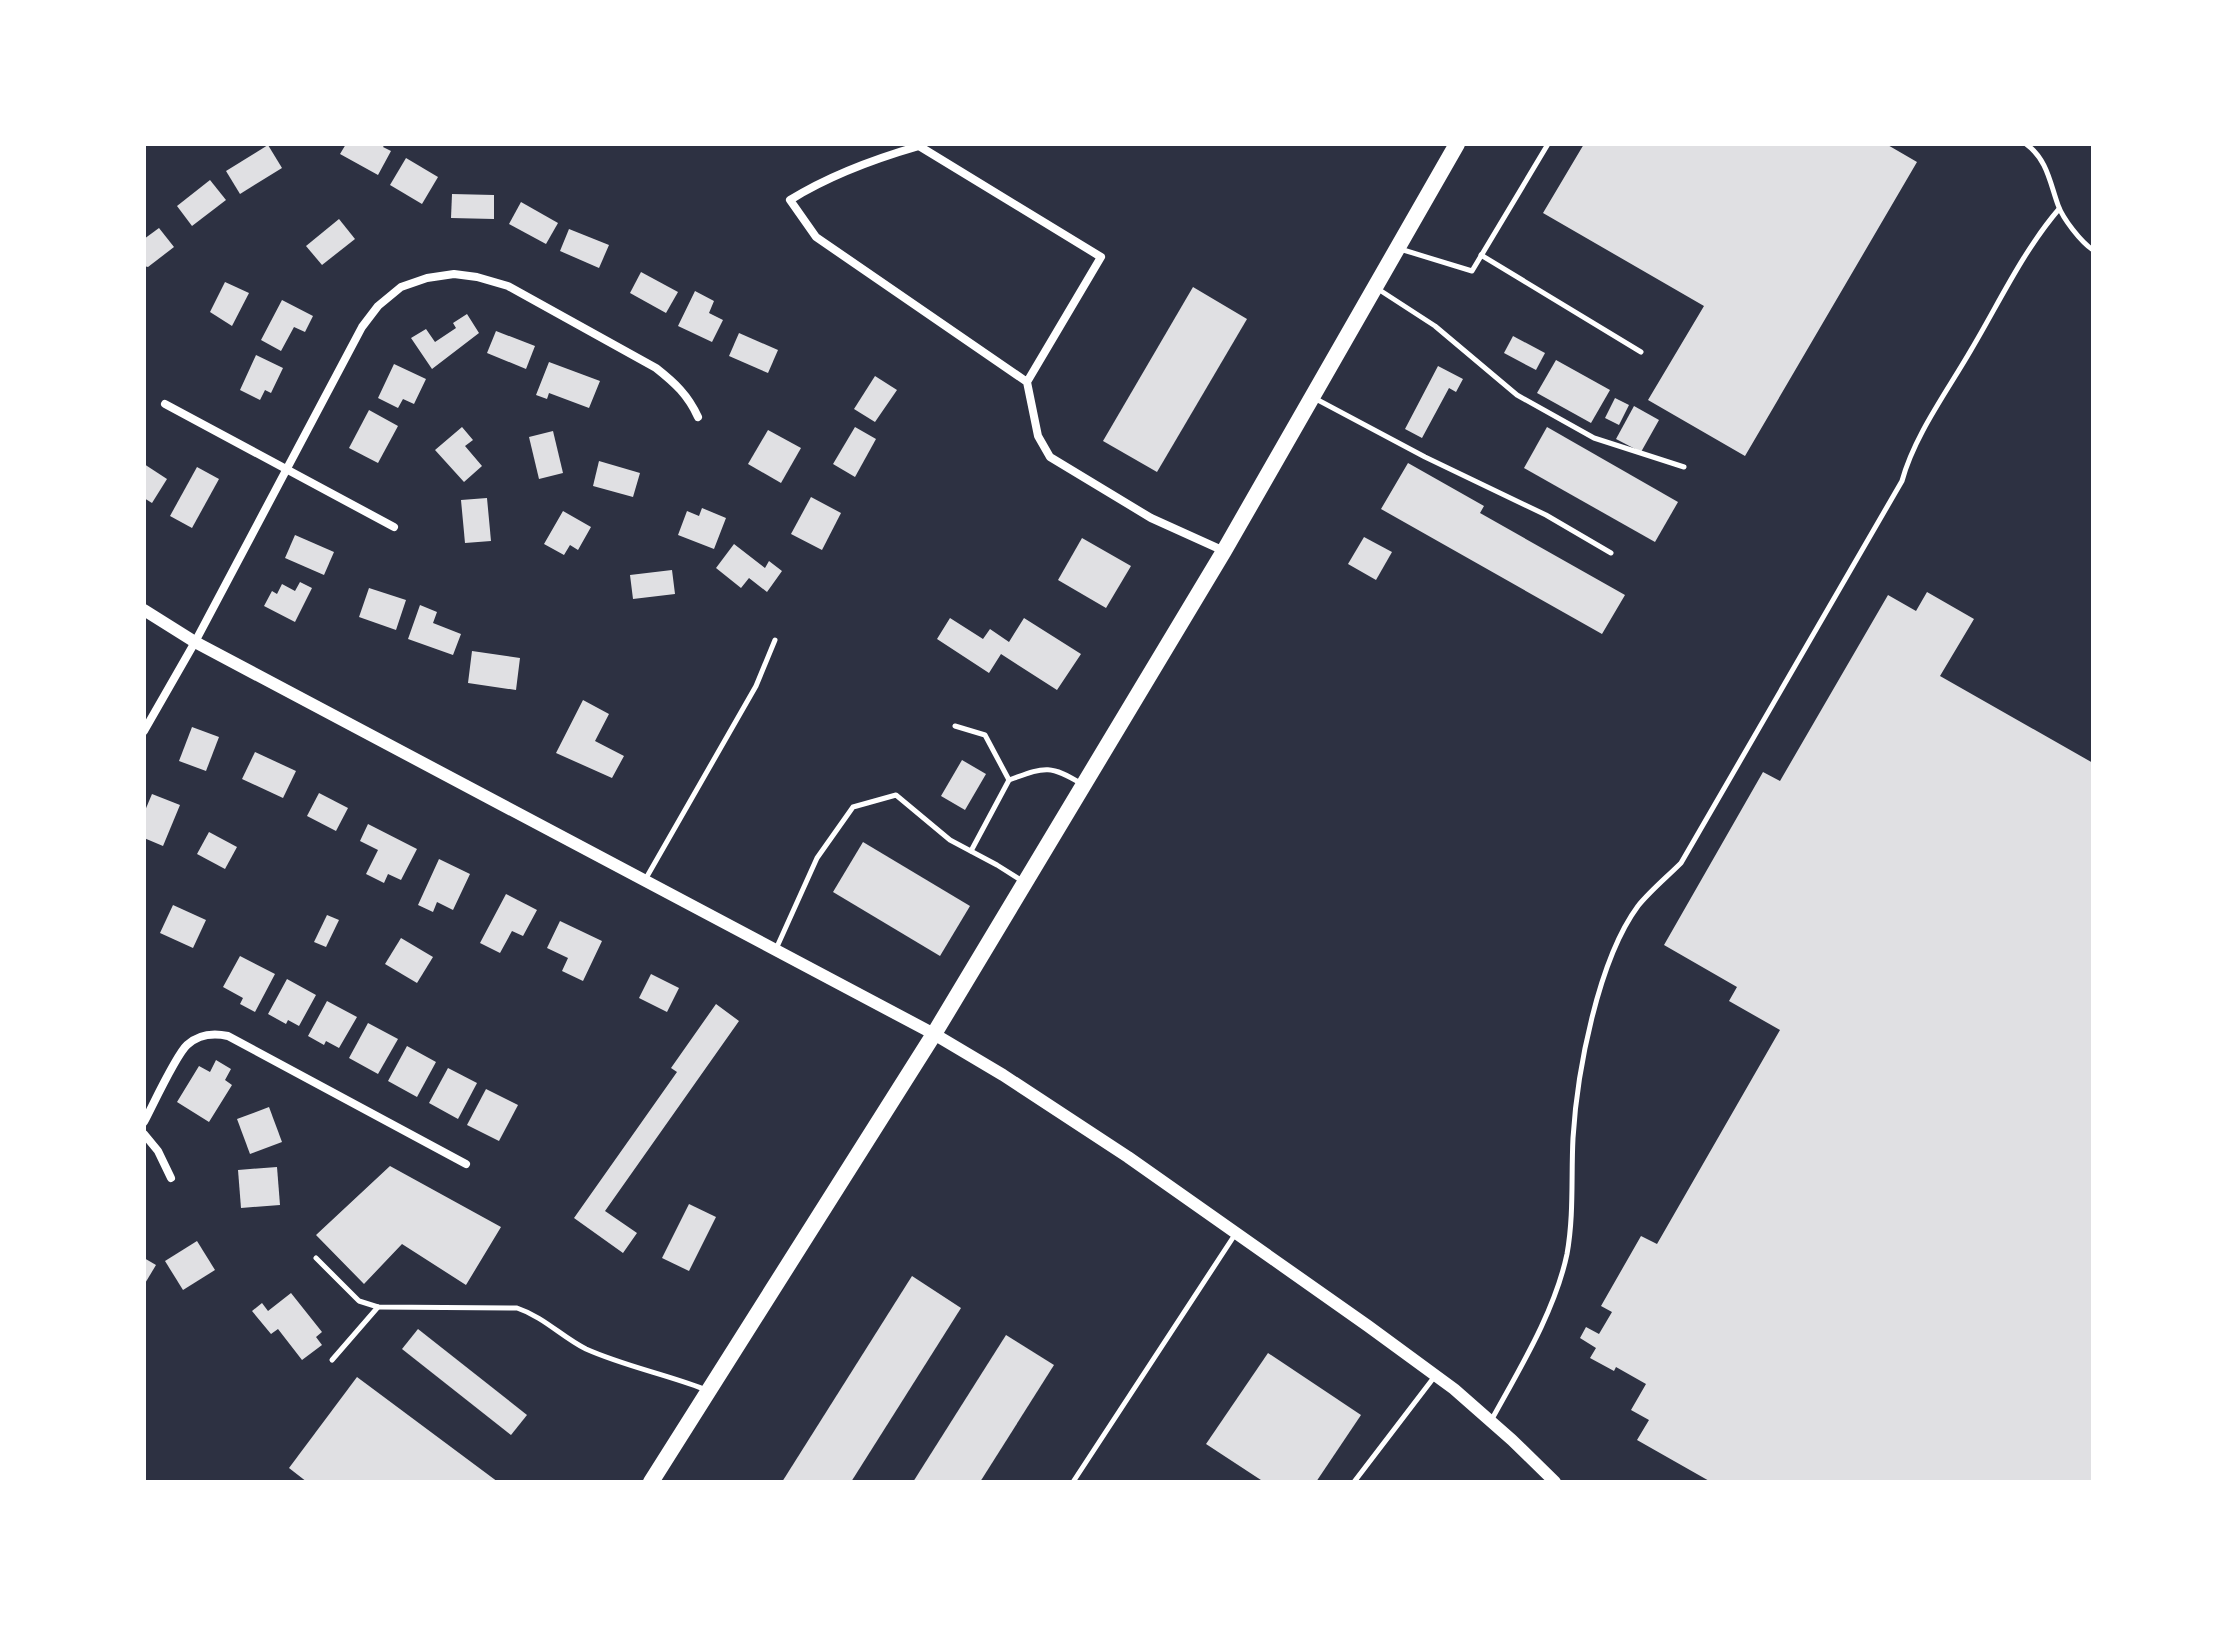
<svg xmlns="http://www.w3.org/2000/svg" width="2237" height="1626" font-family="'Source Sans 3',sans-serif">
  <style>
    .building { fill: #e0e0e3 }
    .lines { fill: none; stroke-linecap: round; stroke-linejoin: round }
    .service { stroke: #fff; stroke-width: 5 }
    .minor { stroke: #fff; stroke-width: 8 }
    .tertiary { stroke: #fff; stroke-width: 12 }
    .primary { stroke: #fff; stroke-width: 16 }
  </style>
  <rect width="100%" height="100%" fill="#2d3142"/>
  <g class="building">
    <path d="M 346,144 L 385,144 L 383,147 L 391,151 L 378,175 L 340,154 Z"/>
    <path d="M 1584,144 L 1886,144 L 1917,162 L 1745,456 L 1648,400 L 1704,306 L 1543,213 Z"/>
    <path d="M 268,145 L 282,168 L 240,194 L 226,171 Z"/>
    <path d="M 406,158 L 438,177 L 422,204 L 390,185 Z"/>
    <path d="M 210,180 L 226,200 L 192,226 L 177,206 Z"/>
    <path d="M 452,194 L 494,195 L 494,219 L 451,218 Z"/>
    <path d="M 521,202 L 558,223 L 546,244 L 509,224 Z"/>
    <path d="M 339,219 L 355,239 L 322,265 L 306,246 Z"/>
    <path d="M 159,228 L 174,247 L 148,267 L 144,266 L 144,239 Z"/>
    <path d="M 569,229 L 609,245 L 599,268 L 560,251 Z"/>
    <path d="M 641,272 L 678,292 L 666,313 L 630,293 Z"/>
    <path d="M 225,282 L 249,293 L 232,326 L 210,312 Z"/>
    <path d="M 1193,287 L 1247,319 L 1157,472 L 1103,441 Z"/>
    <path d="M 695,291 L 714,301 L 709,313 L 723,320 L 712,342 L 678,326 Z"/>
    <path d="M 282,300 L 313,316 L 305,332 L 294,327 L 281,351 L 261,340 Z"/>
    <path d="M 467,314 L 479,333 L 432,369 L 411,338 L 426,329 L 435,342 L 456,328 L 453,323 Z"/>
    <path d="M 496,331 L 535,346 L 526,369 L 487,353 Z"/>
    <path d="M 739,333 L 778,350 L 768,373 L 729,356 Z"/>
    <path d="M 1513,336 L 1545,353 L 1536,370 L 1504,353 Z"/>
    <path d="M 256,355 L 283,368 L 271,393 L 265,390 L 260,400 L 240,390 Z"/>
    <path d="M 1556,360 L 1610,390 L 1591,423 L 1537,393 Z"/>
    <path d="M 549,362 L 600,381 L 589,408 L 549,393 L 547,399 L 536,395 Z"/>
    <path d="M 394,364 L 426,379 L 414,404 L 403,399 L 398,408 L 378,398 Z"/>
    <path d="M 1438,366 L 1463,379 L 1456,392 L 1449,388 L 1422,438 L 1405,429 Z"/>
    <path d="M 875,376 L 897,390 L 875,422 L 854,409 Z"/>
    <path d="M 1615,398 L 1629,405 L 1619,425 L 1605,418 Z"/>
    <path d="M 1634,406 L 1659,420 L 1641,452 L 1616,439 Z"/>
    <path d="M 369,410 L 398,426 L 378,463 L 349,448 Z"/>
    <path d="M 462,427 L 473,440 L 465,446 L 482,466 L 464,482 L 435,450 Z"/>
    <path d="M 855,427 L 876,439 L 855,477 L 833,464 Z"/>
    <path d="M 1547,427 L 1678,502 L 1655,542 L 1524,468 Z"/>
    <path d="M 768,430 L 801,448 L 781,483 L 748,464 Z"/>
    <path d="M 553,431 L 563,473 L 539,479 L 529,437 Z"/>
    <path d="M 599,461 L 640,473 L 633,497 L 593,486 Z"/>
    <path d="M 1408,463 L 1484,506 L 1480,513 L 1625,595 L 1602,634 L 1381,509 Z"/>
    <path d="M 144,464 L 167,479 L 152,503 L 144,498 Z"/>
    <path d="M 197,467 L 219,479 L 192,528 L 170,516 Z"/>
    <path d="M 811,497 L 841,513 L 822,550 L 791,534 Z"/>
    <path d="M 487,498 L 491,541 L 465,543 L 461,500 Z"/>
    <path d="M 702,508 L 726,518 L 714,549 L 678,535 L 687,511 L 699,516 Z"/>
    <path d="M 563,511 L 591,527 L 578,550 L 570,545 L 564,555 L 544,544 Z"/>
    <path d="M 295,535 L 334,552 L 324,575 L 285,558 Z"/>
    <path d="M 1364,537 L 1392,552 L 1376,580 L 1348,564 Z"/>
    <path d="M 1082,538 L 1131,566 L 1106,608 L 1058,580 Z"/>
    <path d="M 734,544 L 765,568 L 769,561 L 782,571 L 767,592 L 749,578 L 741,588 L 716,568 Z"/>
    <path d="M 672,570 L 675,594 L 633,599 L 630,575 Z"/>
    <path d="M 300,582 L 312,588 L 295,622 L 264,606 L 272,591 L 277,594 L 282,584 L 295,591 Z"/>
    <path d="M 369,588 L 406,600 L 396,630 L 359,617 Z"/>
    <path d="M 1927,592 L 1974,619 L 1940,676 L 2093,763 L 2093,1482 L 1711,1482 L 1637,1440 L 1649,1420 L 1631,1410 L 1646,1384 L 1616,1367 L 1614,1371 L 1590,1358 L 1596,1348 L 1580,1338 L 1586,1327 L 1599,1334 L 1612,1312 L 1601,1306 L 1641,1236 L 1657,1244 L 1780,1030 L 1729,1001 L 1737,987 L 1664,945 L 1763,772 L 1780,781 L 1888,595 L 1916,611 Z"/>
    <path d="M 420,605 L 437,612 L 433,623 L 461,634 L 453,655 L 408,639 Z"/>
    <path d="M 950,618 L 983,639 L 990,629 L 1009,642 L 1024,618 L 1081,654 L 1057,690 L 1001,654 L 989,673 L 937,639 Z"/>
    <path d="M 472,651 L 520,658 L 516,690 L 468,683 Z"/>
    <path d="M 583,700 L 609,714 L 595,741 L 624,756 L 612,778 L 556,753 Z"/>
    <path d="M 192,727 L 219,737 L 206,771 L 179,761 Z"/>
    <path d="M 255,752 L 296,771 L 283,798 L 242,779 Z"/>
    <path d="M 962,760 L 986,774 L 965,810 L 941,796 Z"/>
    <path d="M 319,793 L 348,808 L 336,831 L 307,816 Z"/>
    <path d="M 152,794 L 180,805 L 163,846 L 144,838 L 144,813 Z"/>
    <path d="M 368,824 L 417,849 L 401,880 L 388,874 L 384,883 L 366,874 L 378,850 L 360,841 Z"/>
    <path d="M 209,832 L 237,847 L 225,869 L 197,854 Z"/>
    <path d="M 863,842 L 970,906 L 940,956 L 833,892 Z"/>
    <path d="M 439,859 L 470,874 L 453,910 L 437,902 L 433,912 L 418,905 Z"/>
    <path d="M 506,894 L 537,910 L 523,936 L 512,931 L 500,953 L 480,943 Z"/>
    <path d="M 173,905 L 206,920 L 193,948 L 160,933 Z"/>
    <path d="M 327,915 L 339,920 L 326,947 L 314,942 Z"/>
    <path d="M 560,921 L 602,941 L 583,981 L 562,971 L 568,958 L 547,948 Z"/>
    <path d="M 401,938 L 433,957 L 417,983 L 385,964 Z"/>
    <path d="M 240,956 L 275,974 L 255,1012 L 240,1004 L 243,998 L 223,987 Z"/>
    <path d="M 651,974 L 679,988 L 667,1012 L 639,998 Z"/>
    <path d="M 287,979 L 316,995 L 299,1026 L 288,1020 L 286,1024 L 268,1014 Z"/>
    <path d="M 327,1001 L 357,1017 L 339,1048 L 326,1041 L 324,1045 L 308,1036 Z"/>
    <path d="M 716,1004 L 739,1021 L 605,1211 L 637,1233 L 623,1253 L 574,1218 L 677,1072 L 671,1068 Z"/>
    <path d="M 368,1023 L 398,1039 L 378,1074 L 349,1058 Z"/>
    <path d="M 407,1046 L 436,1062 L 417,1097 L 388,1081 Z"/>
    <path d="M 216,1060 L 231,1069 L 225,1080 L 232,1085 L 209,1122 L 177,1102 L 199,1066 L 210,1072 Z"/>
    <path d="M 448,1068 L 477,1083 L 458,1119 L 429,1103 Z"/>
    <path d="M 486,1089 L 518,1105 L 499,1141 L 467,1125 Z"/>
    <path d="M 269,1107 L 282,1142 L 250,1154 L 237,1119 Z"/>
    <path d="M 390,1166 L 501,1227 L 466,1285 L 402,1244 L 364,1284 L 316,1235 Z"/>
    <path d="M 277,1167 L 280,1205 L 241,1208 L 238,1170 Z"/>
    <path d="M 689,1204 L 716,1217 L 689,1271 L 662,1258 Z"/>
    <path d="M 197,1241 L 215,1270 L 183,1290 L 165,1261 Z"/>
    <path d="M 144,1258 L 156,1265 L 144,1285 Z"/>
    <path d="M 912,1276 L 961,1308 L 851,1482 L 782,1482 Z"/>
    <path d="M 291,1293 L 322,1332 L 316,1337 L 322,1345 L 302,1360 L 278,1329 L 271,1334 L 252,1311 L 262,1303 L 268,1311 Z"/>
    <path d="M 418,1329 L 527,1415 L 511,1435 L 402,1349 Z"/>
    <path d="M 1006,1335 L 1054,1365 L 980,1482 L 913,1482 Z"/>
    <path d="M 1268,1353 L 1361,1415 L 1316,1482 L 1264,1482 L 1206,1444 Z"/>
    <path d="M 357,1377 L 498,1482 L 307,1482 L 289,1468 Z"/>
  </g>
  <g class="lines">
    <g class="service">
      <path d="M 2026,144 C 2047,159 2050,183 2058,205 C 2063,219 2081,242 2093,250"/>
      <path d="M 1400,249 L 1472,271 L 1548,144"/>
      <path d="M 1481,255 L 1641,352"/>
      <path d="M 1378,289 L 1435,326 L 1517,395 L 1594,438 L 1684,467"/>
      <path d="M 1316,399 L 1425,457 L 1546,515 L 1611,553"/>
      <path d="M 955,726 L 985,735 L 1009,780"/>
      <path d="M 971,851 L 1009,780 C 1045,767 1049,764 1082,784"/>
      <path d="M 645,880 L 756,686 L 775,640"/>
      <path d="M 776,949 L 817,858 L 853,807 L 896,795 L 950,840 L 997,865 L 1024,882"/>
      <path d="M 316,1258 L 359,1301 L 378,1307 L 517,1308 C 544,1317 562,1337 586,1349 C 624,1366 665,1374 704,1389"/>
      <path d="M 332,1360 L 378,1307"/>
      <path d="M 1492,1419 C 1520,1368 1555,1311 1567,1254 C 1574,1215 1571,1177 1573,1138 C 1577,1072 1598,960 1638,906 C 1650,891 1667,877 1681,863 L 1902,481 C 1914,436 1948,390 1971,350 C 1999,303 2023,251 2059,209"/>
      <path d="M 1073,1482 L 1236,1233"/>
      <path d="M 1354,1482 L 1435,1376"/>
    </g>
    <g class="minor">
      <path d="M 1027,382 L 1101,257 L 919,146 C 874,159 830,175 790,200 L 816,237 L 1027,382 L 1038,436 L 1050,457 L 1151,518 L 1224,551"/>
      <path d="M 165,404 L 394,527"/>
      <path d="M 144,731 L 195,642 L 362,327 L 378,306 L 401,287 L 427,278 L 454,274 L 477,277 L 508,286 L 656,368 C 675,383 688,395 698,417"/>
      <path d="M 144,1122 C 153,1105 176,1055 187,1045 C 199,1034 214,1033 228,1036 L 466,1164"/>
      <path d="M 144,1134 L 158,1151 L 171,1178"/>
    </g>
    <path class="tertiary" d="M 144,610 L 195,642 L 934,1034 L 1003,1075 L 1128,1157 L 1368,1326 L 1454,1389 L 1512,1440 L 1555,1482"/>
    <path class="primary" d="M 651,1482 L 934,1034 L 1224,551 L 1457,144"/>
  </g>
  <rect width="2237" height="1626" fill="none" stroke="#ffffff" stroke-width="292"/>
</svg>
